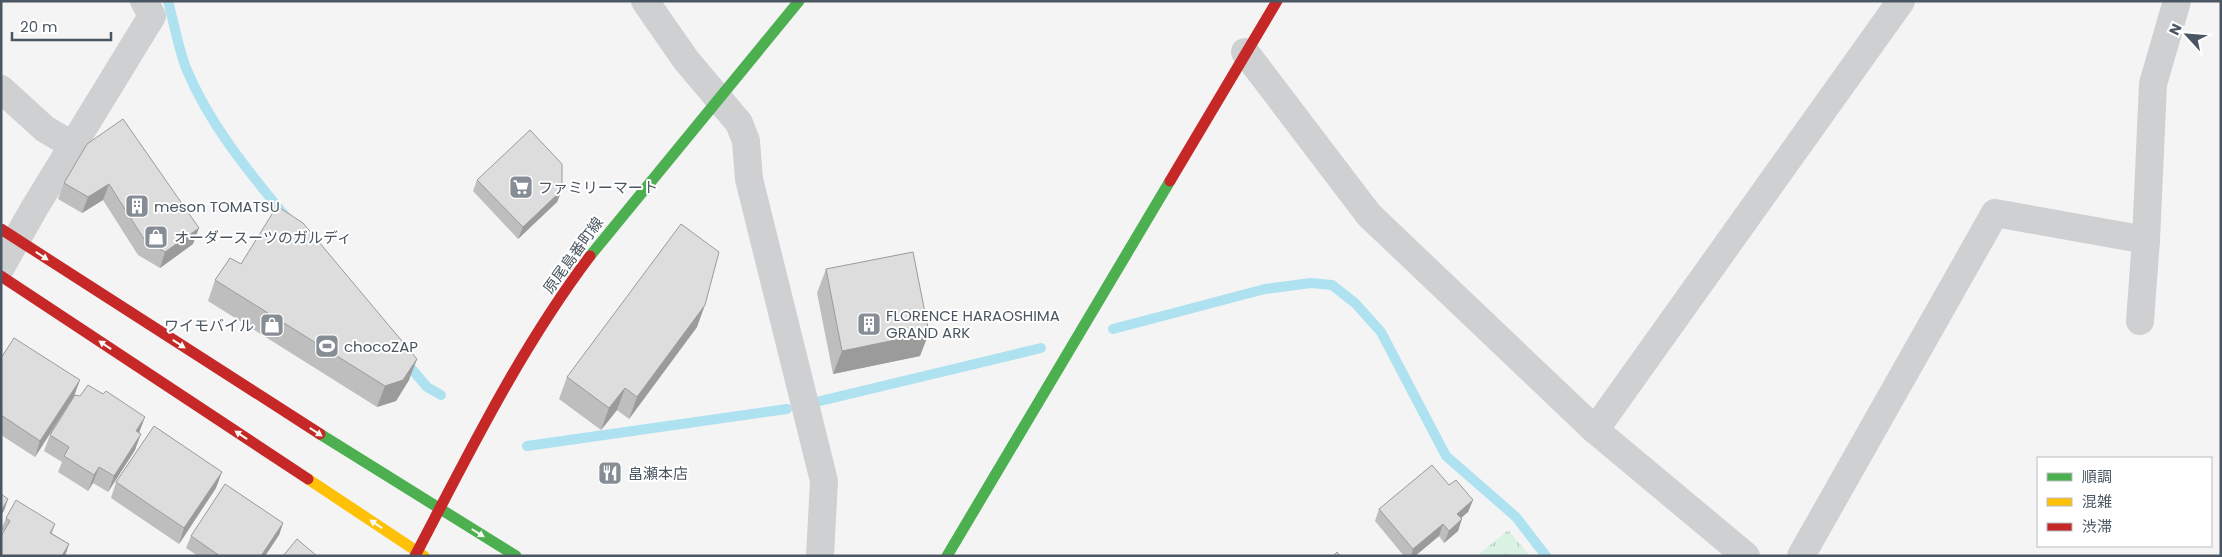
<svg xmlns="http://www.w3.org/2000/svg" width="2222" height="557" font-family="Poppins,'Noto Sans JP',sans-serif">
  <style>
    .grass { fill: url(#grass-tufts) }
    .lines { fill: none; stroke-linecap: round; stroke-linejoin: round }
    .stream { stroke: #aee2f0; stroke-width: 10 }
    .street { stroke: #ced0d2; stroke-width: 28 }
    .fast { stroke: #4caf50; stroke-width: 11 }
    .slow { stroke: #ffc107; stroke-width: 11 }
    .jam { stroke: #c62828; stroke-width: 11 }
    .wall { fill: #bebebf }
    .shaded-wall { fill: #9b9b9b }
    .building { fill: #ddddde; stroke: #9b9b9b }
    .oneway { fill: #f6fbf6 }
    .labels { text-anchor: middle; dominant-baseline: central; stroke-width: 4; stroke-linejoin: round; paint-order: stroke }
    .poi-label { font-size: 15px; fill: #4a5661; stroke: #fff; text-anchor: start }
    .street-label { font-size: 15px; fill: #4a5661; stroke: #fff }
  </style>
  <defs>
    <pattern id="grass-tufts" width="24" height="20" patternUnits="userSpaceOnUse" patternTransform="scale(1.25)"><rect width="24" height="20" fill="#d9f2e3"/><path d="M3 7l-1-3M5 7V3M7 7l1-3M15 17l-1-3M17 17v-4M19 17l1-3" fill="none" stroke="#b2c7bb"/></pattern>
  </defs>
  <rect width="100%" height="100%" fill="#f4f4f4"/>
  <path class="grass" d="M 1508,530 L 1530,556 L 1477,556 Z"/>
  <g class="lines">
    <g class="stream">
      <path d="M 168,1 C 174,23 178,47 186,68 C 209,124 248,171 286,217"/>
      <path d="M 1113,329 L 1265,289 L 1311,283 L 1332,285 L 1355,303 L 1381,332 L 1446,456 L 1516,517 L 1546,556"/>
      <path d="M 405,361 L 427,387 L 441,395"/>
      <path d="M 816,402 L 1041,348"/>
      <path d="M 527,446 L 787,409"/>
    </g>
    <g class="street">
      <path d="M 645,1 L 686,60 L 739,123 L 746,141 L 749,179 L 824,481 L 820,556"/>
      <path d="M 1245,52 L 1369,215 L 1595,430 L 1746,556"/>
      <path d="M 1,89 L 45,129 L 74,146"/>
      <path d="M 2146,240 L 2153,84 L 2177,1"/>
      <path d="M 1,267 L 35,207 L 152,16 L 144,1"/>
      <path d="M 1595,430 L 1901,1"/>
      <path d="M 1801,556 L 1995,213 L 2146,240 L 2140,321"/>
    </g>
    <g class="fast">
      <path d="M 590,256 L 799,1"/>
      <path d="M 320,434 L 516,556"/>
      <path d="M 947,556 L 1170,181"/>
    </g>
    <path class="slow" d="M 308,479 L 424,556"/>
    <g class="jam">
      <path d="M 1170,181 L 1277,1"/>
      <path d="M 1,229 L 320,434"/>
      <path d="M 1,276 L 308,479"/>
      <path d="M 415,556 C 469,453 520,349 590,256"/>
    </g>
  </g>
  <g class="wall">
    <path d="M 87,144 L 193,244 L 160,268 L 138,255 L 103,200 L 82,213 L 58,199 L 64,183 Z"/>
    <path d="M 477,180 L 562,190 L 557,202 L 518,239 L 473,191 Z"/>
    <path d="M 826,269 L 920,356 L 833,374 L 817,293 Z"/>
    <path d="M 215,280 L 409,380 L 396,401 L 377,407 L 208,301 Z"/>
    <path d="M 697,327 L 629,419 L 617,410 L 601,430 L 559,399 L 567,377 Z"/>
    <path d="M 1,358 L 80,380 L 74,396 L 35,457 L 1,435 Z"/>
    <path d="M 139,433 L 135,450 L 108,492 L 93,483 L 88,491 L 58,472 L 62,462 L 44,451 L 50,435 Z"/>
    <path d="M 116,482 L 216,488 L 179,544 L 111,498 Z"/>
    <path d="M 1449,485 L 1473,500 L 1468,512 L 1461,518 L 1458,531 L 1444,543 L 1439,536 L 1415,556 L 1404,556 L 1375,521 L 1379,509 Z"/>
    <path d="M 6,518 L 55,524 L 52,533 L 69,544 L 65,556 L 1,556 L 4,531 L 1,530 Z"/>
    <path d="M 283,523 L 279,535 L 265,556 L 198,556 L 186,548 L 191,536 Z"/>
  </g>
  <g class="shaded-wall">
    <path d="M 109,184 L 103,200 L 82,213 L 88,197 Z"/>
    <path d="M 562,190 L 557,202 L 518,239 L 523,227 Z"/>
    <path d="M 199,228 L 193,244 L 160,268 L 165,252 Z"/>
    <path d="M 705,305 L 697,327 L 629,419 L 637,397 Z"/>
    <path d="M 929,333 L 920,356 L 833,374 L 842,351 Z"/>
    <path d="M 417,359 L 409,380 L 396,401 L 377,407 L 385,386 Z"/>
    <path d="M 80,380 L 74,396 L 35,457 L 40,441 Z"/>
    <path d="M 625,388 L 617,410 L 601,430 L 609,408 Z"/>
    <path d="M 145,417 L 139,433 L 136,431 Z"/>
    <path d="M 141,434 L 135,450 L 108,492 L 114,476 Z"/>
    <path d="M 99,467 L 93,483 L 88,491 L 94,475 Z"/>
    <path d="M 222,472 L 216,488 L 179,544 L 184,528 Z"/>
    <path d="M 8,499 L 4,511 L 1,515 L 1,511 Z"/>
    <path d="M 1473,500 L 1468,512 L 1453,525 L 1457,514 Z"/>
    <path d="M 1462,519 L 1458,531 L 1444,543 L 1449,531 Z"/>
    <path d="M 283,523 L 279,535 L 265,556 L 261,556 Z"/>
    <path d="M 1443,524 L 1439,536 L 1415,556 L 1411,556 L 1413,549 Z"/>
    <path d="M 69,544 L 65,556 L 62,556 Z"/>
  </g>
  <g class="building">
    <path d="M 123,119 L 199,228 L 165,252 L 144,239 L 109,184 L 88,197 L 64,183 L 87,144 Z"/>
    <path d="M 530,130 L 562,164 L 562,190 L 523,227 L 477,180 Z"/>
    <path d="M 277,206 L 303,223 L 417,359 L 403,380 L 385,386 L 215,280 L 230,258 L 241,264 Z"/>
    <path d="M 681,224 L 719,252 L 705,305 L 637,397 L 625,388 L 609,408 L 567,377 Z"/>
    <path d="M 913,252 L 929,333 L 842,351 L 826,269 Z"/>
    <path d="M 14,338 L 80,380 L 40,441 L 1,415 L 1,358 Z"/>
    <path d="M 88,385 L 103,394 L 106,391 L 145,417 L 136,431 L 141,434 L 114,476 L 99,467 L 94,475 L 64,456 L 69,447 L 50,435 L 75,395 L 80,396 Z"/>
    <path d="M 154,426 L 222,472 L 184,528 L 116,482 Z"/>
    <path d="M 1432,465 L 1449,485 L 1456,480 L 1473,500 L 1457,514 L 1462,519 L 1449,531 L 1443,524 L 1413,549 L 1379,509 Z"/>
    <path d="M 225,484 L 283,523 L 261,556 L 220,556 L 191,536 Z"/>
    <path d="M 1,494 L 8,499 L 1,511 Z"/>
    <path d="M 16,500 L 55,524 L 50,533 L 69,544 L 62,556 L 1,556 L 1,536 L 10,521 L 6,518 Z"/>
    <path d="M 297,539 L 317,556 L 283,556 Z"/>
    <path d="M 1337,552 L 1340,556 L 1333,556 Z"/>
  </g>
  <defs><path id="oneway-solid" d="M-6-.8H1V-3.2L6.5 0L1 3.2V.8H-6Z" transform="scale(1.25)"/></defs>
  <g class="oneway">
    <use href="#oneway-solid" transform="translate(42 256) rotate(33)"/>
    <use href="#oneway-solid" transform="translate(179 344) rotate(33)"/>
    <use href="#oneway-solid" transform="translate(105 345) rotate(-146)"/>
    <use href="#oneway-solid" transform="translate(316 432) rotate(33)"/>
    <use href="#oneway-solid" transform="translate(241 435) rotate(-146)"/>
    <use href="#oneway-solid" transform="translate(376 524) rotate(-146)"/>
    <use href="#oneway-solid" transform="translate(478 533) rotate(32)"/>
  </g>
  <defs>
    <g id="supermarket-square" transform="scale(1.25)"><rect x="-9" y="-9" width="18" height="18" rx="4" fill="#868d94" stroke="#fff"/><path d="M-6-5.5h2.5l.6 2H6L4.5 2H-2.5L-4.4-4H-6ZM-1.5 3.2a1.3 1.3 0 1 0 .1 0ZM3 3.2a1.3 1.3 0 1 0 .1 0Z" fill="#fff"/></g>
    <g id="building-square" transform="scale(1.25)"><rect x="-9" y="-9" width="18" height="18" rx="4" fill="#868d94" stroke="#fff"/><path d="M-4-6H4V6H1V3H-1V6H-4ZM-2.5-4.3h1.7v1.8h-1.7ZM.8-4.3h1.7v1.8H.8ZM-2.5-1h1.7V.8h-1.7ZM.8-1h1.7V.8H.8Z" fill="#fff"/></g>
    <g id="shop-square" transform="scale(1.25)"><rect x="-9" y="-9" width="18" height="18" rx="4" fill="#868d94" stroke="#fff"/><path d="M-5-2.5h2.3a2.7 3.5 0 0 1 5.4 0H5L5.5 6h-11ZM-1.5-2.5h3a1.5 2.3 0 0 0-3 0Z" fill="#fff"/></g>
    <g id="stadium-square" transform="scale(1.25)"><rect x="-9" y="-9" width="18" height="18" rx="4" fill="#868d94" stroke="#fff"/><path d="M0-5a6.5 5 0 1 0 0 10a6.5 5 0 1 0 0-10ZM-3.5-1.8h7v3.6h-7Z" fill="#fff"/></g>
    <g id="restaurant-square" transform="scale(1.25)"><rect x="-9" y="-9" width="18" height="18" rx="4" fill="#868d94" stroke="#fff"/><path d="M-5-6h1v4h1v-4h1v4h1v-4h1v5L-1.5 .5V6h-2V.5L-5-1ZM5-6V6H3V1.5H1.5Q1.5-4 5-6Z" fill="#fff"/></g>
  </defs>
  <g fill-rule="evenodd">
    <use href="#supermarket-square" x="521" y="187"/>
    <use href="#building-square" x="137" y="206"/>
    <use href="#shop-square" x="156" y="237"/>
    <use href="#building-square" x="869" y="324"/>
    <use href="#shop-square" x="272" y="325"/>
    <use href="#stadium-square" x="327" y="346"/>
    <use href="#restaurant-square" x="610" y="473"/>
  </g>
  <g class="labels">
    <g class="poi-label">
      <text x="538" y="187">ファミリーマート</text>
      <text x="154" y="206">meson TOMATSU</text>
      <text x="174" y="237">オーダースーツのガルディ</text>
      <text x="886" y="315">FLORENCE HARAOSHIMA<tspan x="886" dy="17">GRAND ARK</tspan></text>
      <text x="254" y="325" text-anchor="end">ワイモバイル</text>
      <text x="344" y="346">chocoZAP</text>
      <text x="628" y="473">畠瀬本店</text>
    </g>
    <g class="street-label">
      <text transform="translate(573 255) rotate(-54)">原尾島番町線</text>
    </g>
  </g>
  <rect width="2222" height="557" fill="none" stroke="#4a5661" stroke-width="5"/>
  <rect x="2037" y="457" width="175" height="90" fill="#ffffff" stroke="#b7bbc0"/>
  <rect x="2047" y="473" width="25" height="8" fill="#4caf50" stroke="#b7bbc0"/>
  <text x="2082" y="482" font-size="15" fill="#4a5661">順調</text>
  <rect x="2047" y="498" width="25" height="8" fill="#ffc107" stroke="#b7bbc0"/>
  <text x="2082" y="507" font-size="15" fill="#4a5661">混雑</text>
  <rect x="2047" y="523" width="25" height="8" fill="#c62828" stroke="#b7bbc0"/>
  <text x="2082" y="532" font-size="15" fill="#4a5661">渋滞</text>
  <g transform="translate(2187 35) rotate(296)" stroke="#ffffff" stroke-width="4" paint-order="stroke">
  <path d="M0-4L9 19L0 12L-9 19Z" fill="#4a5661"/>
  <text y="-8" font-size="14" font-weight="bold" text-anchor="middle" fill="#4a5661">N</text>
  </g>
  <path d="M12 32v8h99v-8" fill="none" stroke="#4a5661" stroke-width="2.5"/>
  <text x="20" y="32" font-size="15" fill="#4a5661" stroke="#ffffff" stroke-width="4" paint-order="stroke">20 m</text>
</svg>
